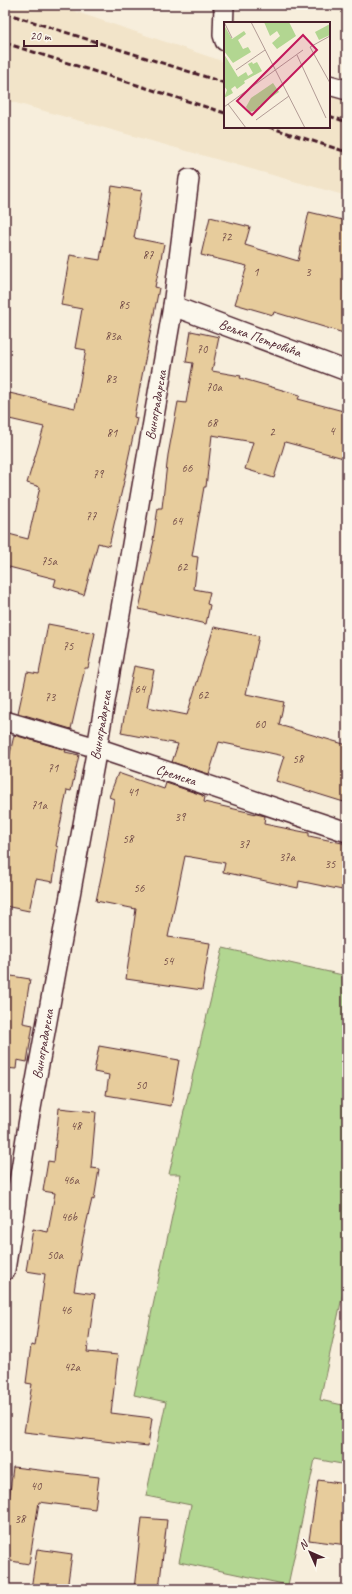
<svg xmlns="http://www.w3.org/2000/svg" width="352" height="1594" font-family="Caveat,sans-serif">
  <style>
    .built { fill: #f2e4c9 }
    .green { fill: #b2d691; stroke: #7e7a5e }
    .building { fill: #e7cc9c; stroke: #4a1f2b }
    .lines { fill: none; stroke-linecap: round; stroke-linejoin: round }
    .street-casing { stroke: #4a1f2b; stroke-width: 22 }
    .street { stroke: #fbf7ec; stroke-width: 19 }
    .rail { stroke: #4a1f2b; stroke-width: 3; stroke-dasharray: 6 3; stroke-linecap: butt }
    .labels { text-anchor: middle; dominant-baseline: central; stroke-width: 3; stroke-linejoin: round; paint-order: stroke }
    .number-label { font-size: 12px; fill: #714a47 }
    .street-label { font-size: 14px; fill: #4a1f2b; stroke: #fbf7ec }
    .inset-road { fill: none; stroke: #b29b95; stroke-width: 1 }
    .view { fill: #c2185b; fill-opacity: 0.15; stroke: #c2185b; stroke-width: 2 }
    .inset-edge { fill: none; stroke: #4a1f2b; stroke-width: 2 }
  </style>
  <rect width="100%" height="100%" fill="#f7eedc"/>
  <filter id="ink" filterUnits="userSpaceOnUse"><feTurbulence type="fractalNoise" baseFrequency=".025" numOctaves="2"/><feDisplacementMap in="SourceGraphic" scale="8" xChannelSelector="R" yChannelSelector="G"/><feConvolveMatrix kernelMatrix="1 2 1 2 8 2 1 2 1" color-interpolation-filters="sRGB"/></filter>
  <g filter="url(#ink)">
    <path class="built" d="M 5,5 L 56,5 L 225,62 L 225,127 L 329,127 L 329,94 L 347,98 L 347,196 L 5,100 Z"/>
    <path class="green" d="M 223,948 L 347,976 L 347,1274 L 320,1400 L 347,1406 L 347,1465 L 315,1459 L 288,1585 L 179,1562 L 191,1505 L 146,1496 L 166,1402 L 134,1395 L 181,1174 L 169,1174 Z"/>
    <g class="building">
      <path d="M 112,186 L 142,191 L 134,238 L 164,244 L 155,287 L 159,288 L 134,417 L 137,418 L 127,464 L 128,464 L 109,546 L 98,543 L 84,595 L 54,586 L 56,579 L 5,566 L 5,533 L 28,539 L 40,487 L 27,483 L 44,427 L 5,418 L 5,392 L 75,408 L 86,350 L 75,348 L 82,309 L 61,305 L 70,255 L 100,260 Z"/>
      <path d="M 309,212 L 347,221 L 347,334 L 274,312 L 273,315 L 235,304 L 247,266 L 201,255 L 210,217 L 250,227 L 245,245 L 298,261 Z"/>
      <path d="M 191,331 L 219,337 L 212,371 L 241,376 L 240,378 L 300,395 L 298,399 L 347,412 L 347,459 L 285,442 L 274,478 L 245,469 L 253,442 L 212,435 L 206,487 L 204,487 L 192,556 L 198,557 L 194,589 L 210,592 L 207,604 L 210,605 L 206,624 L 139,609 L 154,540 L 153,540 L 158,508 L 162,508 L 168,455 L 178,402 L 186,403 L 193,363 L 186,362 Z"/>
      <path d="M 48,624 L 95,633 L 88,668 L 85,668 L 71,729 L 18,713 L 27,672 L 39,674 Z"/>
      <path d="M 214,627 L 259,636 L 246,694 L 284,702 L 279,725 L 347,745 L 347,803 L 276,781 L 284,756 L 219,742 L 209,774 L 172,762 L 178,744 L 121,733 L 134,666 L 154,670 L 147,707 L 187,715 Z"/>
      <path d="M 14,735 L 66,750 L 65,752 L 79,755 L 71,791 L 67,790 L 56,846 L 58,847 L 53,882 L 36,879 L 29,911 L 5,906 L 5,777 Z"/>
      <path d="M 118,773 L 164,789 L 166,783 L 202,795 L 202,796 L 205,797 L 204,802 L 265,816 L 264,824 L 309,833 L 309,836 L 347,844 L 347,891 L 299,881 L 298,888 L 252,878 L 223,872 L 225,863 L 185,856 L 168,937 L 210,943 L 202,990 L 126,979 L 136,909 L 96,901 L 105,858 L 104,858 L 114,799 L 109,797 Z"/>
      <path d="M 5,975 L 30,979 L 23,1023 L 33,1025 L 27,1062 L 17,1060 L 16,1069 L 5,1068 Z"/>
      <path d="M 99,1046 L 179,1060 L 171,1106 L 106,1095 L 109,1075 L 94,1072 Z"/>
      <path d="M 59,1108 L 96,1112 L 91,1168 L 99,1169 L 94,1200 L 92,1199 L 83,1238 L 74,1291 L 95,1294 L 87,1352 L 118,1355 L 111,1413 L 152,1418 L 148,1446 L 24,1432 L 32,1384 L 26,1383 L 31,1345 L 35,1346 L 45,1274 L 26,1271 L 33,1229 L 48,1232 L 55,1193 L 43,1191 L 48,1161 L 54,1162 Z"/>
      <path d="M 13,1467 L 99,1477 L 95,1509 L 39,1502 L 29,1564 L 5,1560 L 5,1500 L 9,1500 Z"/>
      <path d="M 318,1480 L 347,1484 L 347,1545 L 309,1540 Z"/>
      <path d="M 142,1518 L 167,1520 L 159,1589 L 134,1589 Z"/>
      <path d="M 37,1549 L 72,1554 L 67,1589 L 31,1589 Z"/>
    </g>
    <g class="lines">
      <g class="street-casing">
        <g id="street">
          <path d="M 224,5 L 223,35 L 225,41"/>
          <path d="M 329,85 L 347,90"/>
          <path d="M 173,306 L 347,371"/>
          <path d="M 5,721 L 97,748 L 347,832"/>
          <path d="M 5,1270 L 29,1119 L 97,748 L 173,306 L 189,179"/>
        </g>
      </g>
      <use href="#street" class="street"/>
      <g class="rail">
        <path d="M 5,13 L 225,83"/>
        <path d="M 5,43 L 225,113"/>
        <path d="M 329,116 L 347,122"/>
        <path d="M 269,127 L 347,152"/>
      </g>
    </g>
  </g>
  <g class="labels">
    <g class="number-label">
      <text x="226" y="237">72</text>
      <text x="148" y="255">87</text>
      <text x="256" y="272">1</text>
      <text x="308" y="272">3</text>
      <text x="124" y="305">85</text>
      <text x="113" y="336">83a</text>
      <text x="202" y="349">70</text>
      <text x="111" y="379">83</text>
      <text x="214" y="387">70a</text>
      <text x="212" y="423">68</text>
      <text x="332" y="431">4</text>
      <text x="272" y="432">2</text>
      <text x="112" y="433">81</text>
      <text x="187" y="468">66</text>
      <text x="98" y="474">79</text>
      <text x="91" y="516">77</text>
      <text x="177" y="521">64</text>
      <text x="49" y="561">75a</text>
      <text x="182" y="567">62</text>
      <text x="68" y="646">75</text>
      <text x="140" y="689">64</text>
      <text x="203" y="695">62</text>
      <text x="50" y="697">73</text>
      <text x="260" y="724">60</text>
      <text x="298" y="759">58</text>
      <text x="53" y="768">71</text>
      <text x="133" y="792">41</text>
      <text x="39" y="805">71a</text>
      <text x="180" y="817">39</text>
      <text x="128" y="839">58</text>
      <text x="244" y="844">37</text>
      <text x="287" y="857">37a</text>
      <text x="330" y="864">35</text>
      <text x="139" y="888">56</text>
      <text x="168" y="961">54</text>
      <text x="141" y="1085">50</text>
      <text x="76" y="1126">48</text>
      <text x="71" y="1180">46a</text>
      <text x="69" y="1217">46b</text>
      <text x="55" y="1255">50a</text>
      <text x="66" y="1310">46</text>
      <text x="72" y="1367">42a</text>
      <text x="36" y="1486">40</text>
      <text x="20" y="1519">38</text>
    </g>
    <g class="street-label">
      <text transform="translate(260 338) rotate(20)">Вељка Петровића</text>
      <text transform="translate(156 405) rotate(-80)">Виноградарска</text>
      <text transform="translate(101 725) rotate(-80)">Виноградарска</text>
      <text transform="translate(176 775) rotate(18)">Сремска</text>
      <text transform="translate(43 1044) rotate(-80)">Виноградарска</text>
    </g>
  </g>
  <g transform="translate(224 22)">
    <rect width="106" height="106" fill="#f7eedc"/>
    <path d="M 40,0 L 65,0 L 72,14 L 53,27 L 48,21 L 56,14 L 53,9 L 46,14 ZM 106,2 L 106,13 L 95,18 L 91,10 ZM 0,3 L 8,17 L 20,9 L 22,12 L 14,18 L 19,27 L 24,25 L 27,30 L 9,41 L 0,29 ZM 0,32 L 14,55 L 22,50 L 24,54 L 29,51 L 24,42 L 28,40 L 29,42 L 33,40 L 38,49 L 20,59 L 21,61 L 13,67 L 11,64 L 7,67 L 9,71 L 0,76 L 3,68 L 0,64 ZM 49,61 L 55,70 L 35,84 L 36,87 L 26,90 L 22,85 L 27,76 Z" fill="#b2d691"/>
    <path class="inset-road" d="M 0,0 L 8,16M 27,0 L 81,106M 106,14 L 86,25 L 106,61M 73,33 L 102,96M 12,48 L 41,28M 4,82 L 22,106M 0,85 L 79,28M 32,98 L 65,74"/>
    <path class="view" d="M 79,13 L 93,28 L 28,93 L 13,79 Z"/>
    <rect width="106" height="106" class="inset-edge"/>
  </g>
  <rect width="352" height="1594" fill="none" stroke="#fbf7ec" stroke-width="20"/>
  <rect x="10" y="10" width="332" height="1574" fill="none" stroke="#4a1f2b" stroke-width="1.5" filter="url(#ink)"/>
  <g transform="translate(310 1552) rotate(315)" stroke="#fbf7ec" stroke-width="3" paint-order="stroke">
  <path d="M0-3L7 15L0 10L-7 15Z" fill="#4a1f2b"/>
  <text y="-6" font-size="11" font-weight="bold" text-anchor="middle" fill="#4a1f2b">N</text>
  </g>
  <path d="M24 40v6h73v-6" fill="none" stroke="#4a1f2b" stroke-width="2"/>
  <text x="30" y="40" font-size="12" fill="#4a1f2b" stroke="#fbf7ec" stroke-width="3" paint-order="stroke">20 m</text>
</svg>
